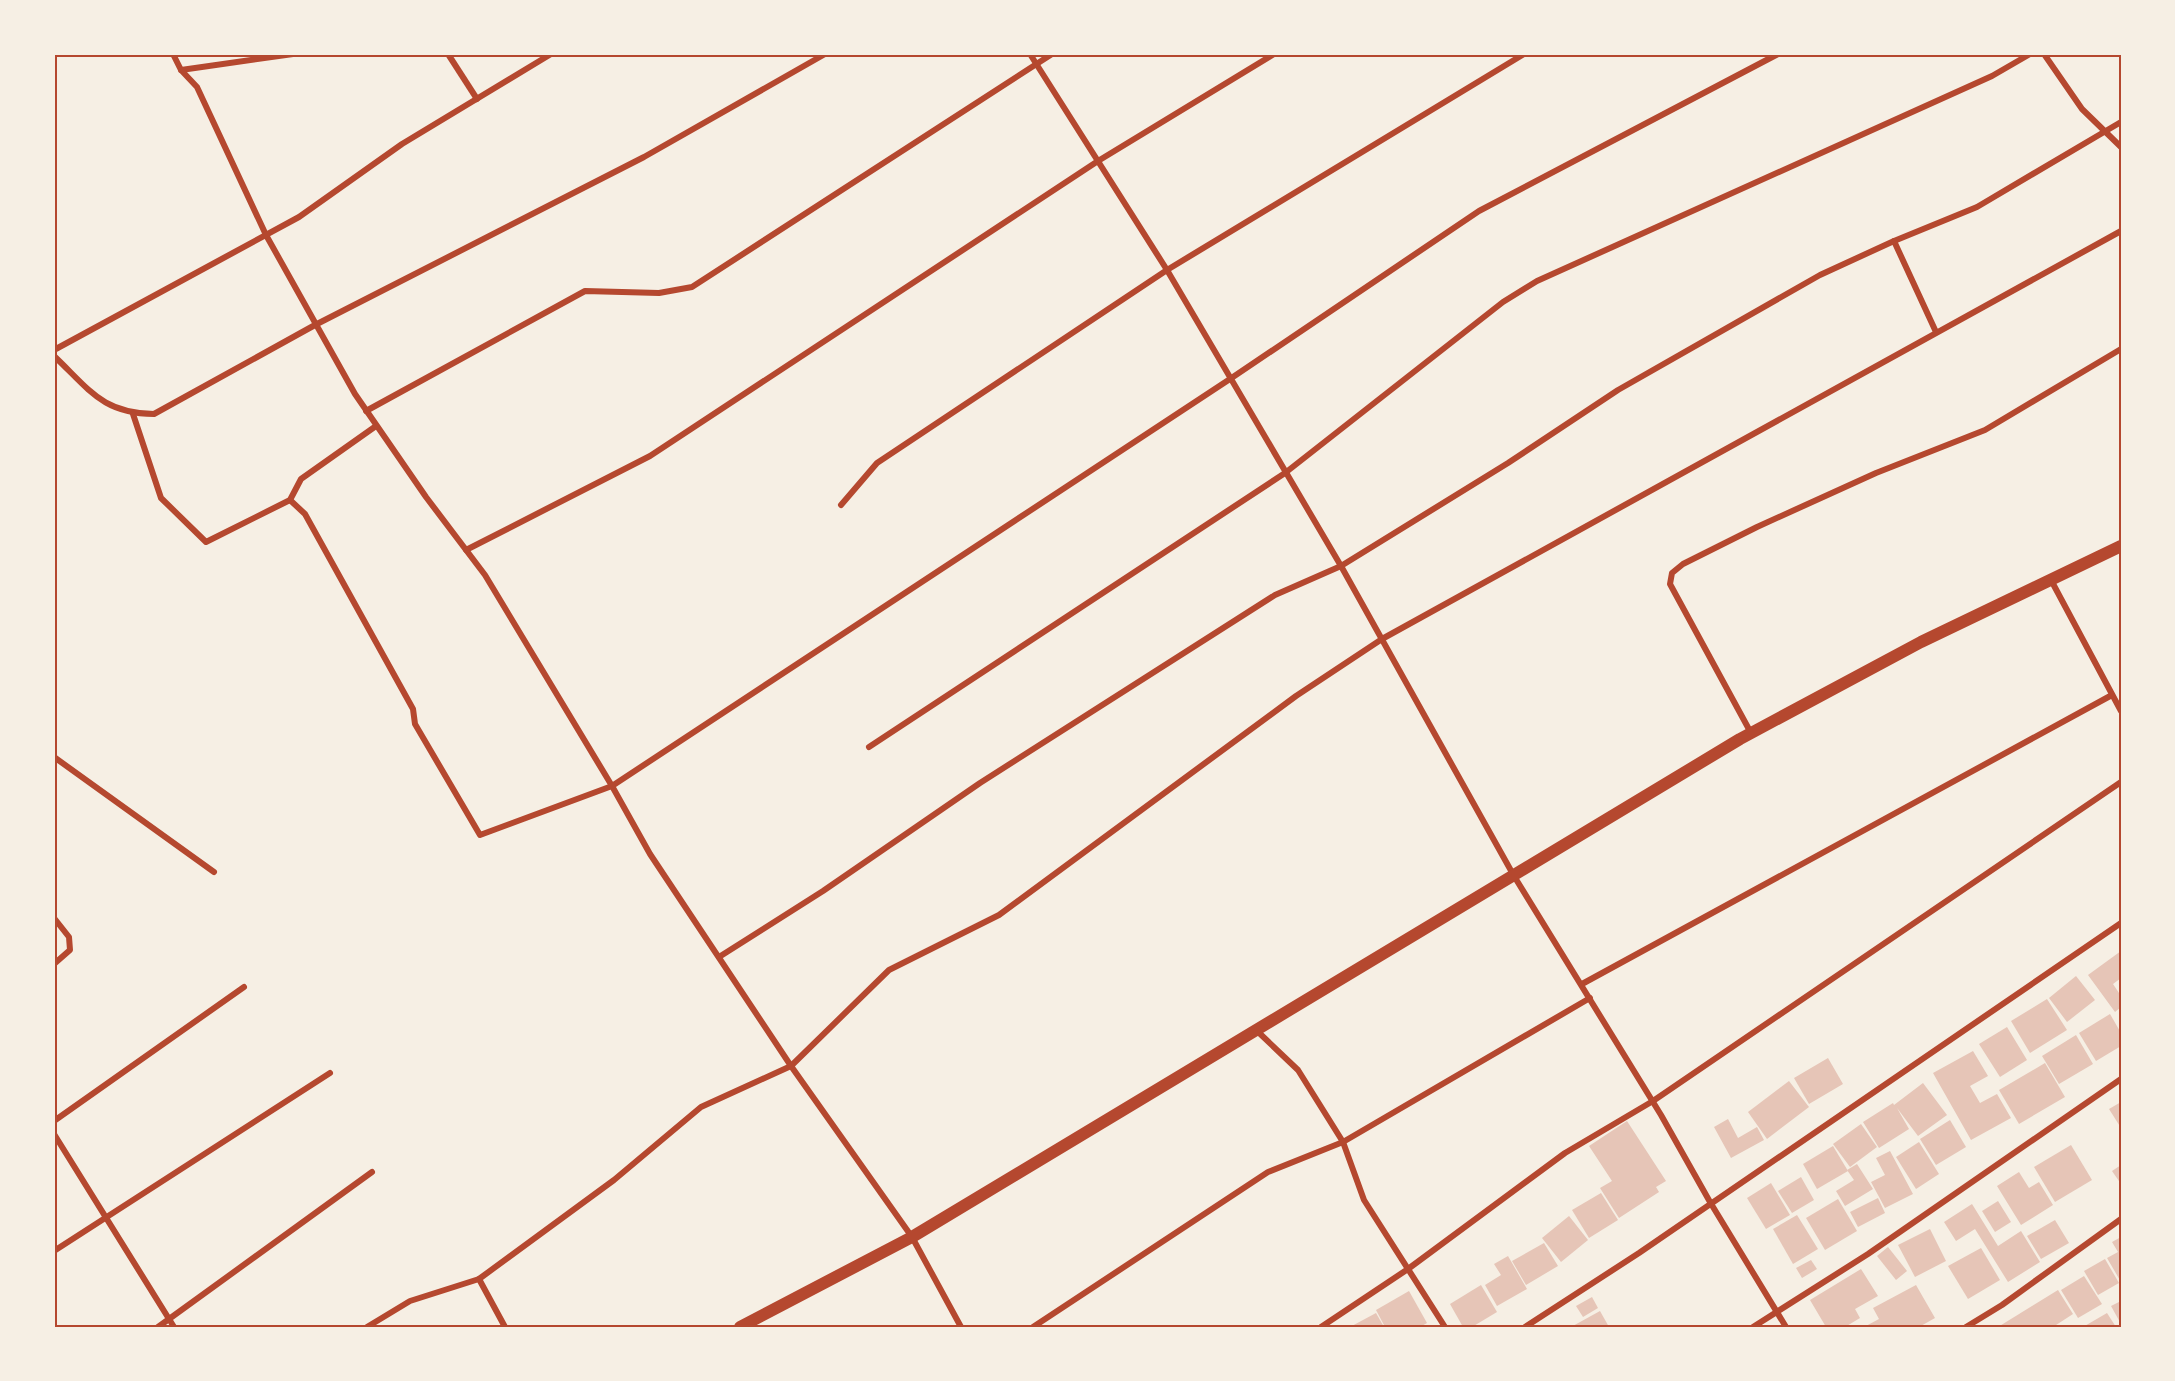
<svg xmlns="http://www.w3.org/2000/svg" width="2175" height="1381" font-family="'Sofia Sans Condensed',sans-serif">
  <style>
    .building { fill: #e6c5b7 }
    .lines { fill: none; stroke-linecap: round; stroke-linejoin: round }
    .minor { stroke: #b5482f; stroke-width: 6 }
    .secondary { stroke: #b5482f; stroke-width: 12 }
    .neatline { fill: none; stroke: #b5482f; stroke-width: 2 }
  </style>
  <rect width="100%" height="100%" fill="#f6efe4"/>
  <g class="building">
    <path d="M 2121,951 L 2121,978 L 2113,984 L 2121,996 L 2121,1007 L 2115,1012 L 2088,975 Z"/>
    <path d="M 2076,976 L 2095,1000 L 2067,1022 L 2049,998 Z"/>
    <path d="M 2047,999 L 2067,1030 L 2030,1053 L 2011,1021 Z"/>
    <path d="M 2110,1014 L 2121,1033 L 2121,1046 L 2096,1061 L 2079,1033 Z"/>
    <path d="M 2007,1027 L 2027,1060 L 2000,1077 L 1979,1044 Z"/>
    <path d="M 2076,1035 L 2093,1064 L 2059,1084 L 2042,1056 Z"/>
    <path d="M 1973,1051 L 1988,1076 L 1970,1086 L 1980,1103 L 1997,1094 L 2011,1118 L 1971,1140 L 1933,1073 Z"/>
    <path d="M 1828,1058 L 1843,1084 L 1809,1104 L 1794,1078 Z"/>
    <path d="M 2045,1063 L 2065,1097 L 2019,1124 L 1999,1090 Z"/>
    <path d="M 1789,1081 L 1809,1107 L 1767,1139 L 1748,1112 Z"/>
    <path d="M 1923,1083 L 1947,1115 L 1918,1136 L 1897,1108 L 1909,1129 L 1879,1148 L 1863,1122 L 1893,1103 L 1894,1105 Z"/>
    <path d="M 2121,1102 L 2121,1128 L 2109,1109 Z"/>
    <path d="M 1728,1119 L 1738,1138 L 1757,1127 L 1764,1140 L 1731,1158 L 1714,1127 Z"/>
    <path d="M 1950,1120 L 1966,1147 L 1936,1165 L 1920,1139 Z"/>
    <path d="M 1627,1121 L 1666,1181 L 1656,1187 L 1659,1192 L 1619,1218 L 1600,1188 L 1612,1181 L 1589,1146 Z"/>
    <path d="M 1861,1124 L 1877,1147 L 1850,1167 L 1833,1144 Z"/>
    <path d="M 1919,1142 L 1939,1174 L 1916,1189 L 1896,1157 Z"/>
    <path d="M 2071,1145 L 2092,1180 L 2055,1202 L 2034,1167 Z"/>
    <path d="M 1833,1146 L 1848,1171 L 1817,1189 L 1803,1164 Z"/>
    <path d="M 1890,1151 L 1913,1194 L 1885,1208 L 1871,1182 L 1885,1175 L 1876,1158 Z"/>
    <path d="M 1857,1164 L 1873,1189 L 1845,1206 L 1836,1191 L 1854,1180 L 1847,1170 Z"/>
    <path d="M 2121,1165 L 2121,1184 L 2112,1171 Z"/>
    <path d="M 2019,1172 L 2029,1188 L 2039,1182 L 2053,1205 L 2021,1225 L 1997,1186 Z"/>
    <path d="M 1801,1177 L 1814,1200 L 1792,1213 L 1778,1191 Z"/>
    <path d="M 1771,1183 L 1790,1215 L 1766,1229 L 1747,1198 Z"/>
    <path d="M 1601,1193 L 1618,1220 L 1589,1238 L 1572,1210 Z"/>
    <path d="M 1878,1198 L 1885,1213 L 1858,1227 L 1850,1212 Z"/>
    <path d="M 1838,1199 L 1857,1231 L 1825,1250 L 1806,1218 Z"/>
    <path d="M 1998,1201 L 2011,1222 L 1995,1232 L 1982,1211 Z"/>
    <path d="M 1972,1204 L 1998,1246 L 2021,1231 L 2040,1262 L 2008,1282 L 1975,1229 L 1956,1241 L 1944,1222 Z"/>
    <path d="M 1797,1215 L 1818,1249 L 1793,1264 L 1773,1229 Z"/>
    <path d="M 1569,1216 L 1588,1240 L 1561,1262 L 1542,1238 Z"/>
    <path d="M 2055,1220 L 2069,1243 L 2041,1259 L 2027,1236 Z"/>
    <path d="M 1930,1229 L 1946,1261 L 1915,1277 L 1898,1245 Z"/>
    <path d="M 2121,1237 L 2121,1282 L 2107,1258 L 2118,1252 L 2112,1242 Z"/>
    <path d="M 1544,1243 L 1558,1266 L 1526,1285 L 1512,1261 Z"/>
    <path d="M 1888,1247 L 1907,1271 L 1896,1280 L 1877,1256 Z"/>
    <path d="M 1981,1248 L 2000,1280 L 1968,1299 L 1948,1266 Z"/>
    <path d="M 1508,1256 L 1527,1289 L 1497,1306 L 1485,1285 L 1501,1275 L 1494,1264 Z"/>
    <path d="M 2105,1259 L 2119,1283 L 2098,1295 L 2084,1271 Z"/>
    <path d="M 1811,1260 L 1817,1269 L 1802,1278 L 1796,1268 Z"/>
    <path d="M 1861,1269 L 1878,1296 L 1855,1309 L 1860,1318 L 1845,1327 L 1826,1327 L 1810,1300 Z"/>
    <path d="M 2084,1276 L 2102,1304 L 2078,1318 L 2061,1290 Z"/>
    <path d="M 1481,1285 L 1497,1312 L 1472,1327 L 1463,1327 L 1450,1304 Z"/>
    <path d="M 1916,1285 L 1935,1318 L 1919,1327 L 1864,1327 L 1879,1319 L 1873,1308 Z"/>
    <path d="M 2058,1290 L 2073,1314 L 2053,1327 L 1998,1327 Z"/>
    <path d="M 1409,1291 L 1427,1323 L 1420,1327 L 1385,1327 L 1376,1310 Z"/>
    <path d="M 1592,1297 L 1598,1308 L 1583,1317 L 1576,1306 Z"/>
    <path d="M 2121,1301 L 2121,1324 L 2111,1306 Z"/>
    <path d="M 1600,1311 L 1609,1327 L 1571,1327 Z"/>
    <path d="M 1376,1313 L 1384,1327 L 1350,1327 Z"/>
    <path d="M 2107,1313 L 2116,1327 L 2083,1327 Z"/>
  </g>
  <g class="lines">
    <g class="minor">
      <path d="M 173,54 L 181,70 L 197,87 L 266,235 L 355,394 L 426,497 L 485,575 L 612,786 L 650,854 L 791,1066 L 912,1237 L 961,1327"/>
      <path d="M 448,54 L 477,99"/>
      <path d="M 1030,54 L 1167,270 L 1341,566 L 1514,876 L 1661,1115 L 1710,1202 L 1786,1327"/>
      <path d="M 2044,54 L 2082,109 L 2121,147"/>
      <path d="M 181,70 L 293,54"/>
      <path d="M 1894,241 L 1936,332"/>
      <path d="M 54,350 L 299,217 L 402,144 L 551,54"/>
      <path d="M 54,356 C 90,390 102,413 154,414 L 315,325 L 644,157 L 825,54"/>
      <path d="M 366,411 L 585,291 L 659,293 L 692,287 L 1052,54"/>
      <path d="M 133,414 L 161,498 L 206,542 L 290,500 L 301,479 L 376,426"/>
      <path d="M 290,500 L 305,514 L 413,709 L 415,724 L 480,835 L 612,786 L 1230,379 L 1479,211 L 1778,54"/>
      <path d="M 841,505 L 877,463 L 1167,270 L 1524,54"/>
      <path d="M 466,550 L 650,456 L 1098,161 L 1274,54"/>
      <path d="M 2051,580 L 2121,711"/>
      <path d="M 1751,733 L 1670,584 L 1672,573 L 1683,564 L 1757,527 L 1876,473 L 1985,430 L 2121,349"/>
      <path d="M 869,747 L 1285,473 L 1503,302 L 1537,281 L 1992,76 L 2030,54"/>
      <path d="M 54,757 L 214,872"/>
      <path d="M 54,918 L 69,937 L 70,950 L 54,964"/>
      <path d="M 719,957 L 823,891 L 980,783 L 1275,595 L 1341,566 L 1508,463 L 1618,390 L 1820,275 L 1894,241 L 1977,207 L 2121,122"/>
      <path d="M 1582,984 L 2112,695"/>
      <path d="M 1255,1029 L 1298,1070 L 1343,1142 L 1364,1200 L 1445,1327"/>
      <path d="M 54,1121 L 244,987"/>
      <path d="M 54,1134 L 174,1327"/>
      <path d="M 54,1251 L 330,1073"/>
      <path d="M 479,1279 L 505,1327"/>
      <path d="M 158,1327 L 372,1172"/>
      <path d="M 367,1327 L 410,1301 L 479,1279 L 614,1180 L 701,1107 L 791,1066 L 889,970 L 999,915 L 1296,696 L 1382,639 L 2121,231"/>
      <path d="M 1033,1327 L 1268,1172 L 1343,1142 L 1590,998"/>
      <path d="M 1321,1327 L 1408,1269 L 1565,1153 L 1653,1101 L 2121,782"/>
      <path d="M 1525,1327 L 1639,1253 L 2121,923"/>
      <path d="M 1753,1327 L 1868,1254 L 2121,1079"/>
      <path d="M 1966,1327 L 2002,1305 L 2121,1219"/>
    </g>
    <path class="secondary" d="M 740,1327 L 912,1237 L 1740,739 L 1921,642 L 2121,546"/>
  </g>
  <rect width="2175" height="1381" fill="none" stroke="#f6efe4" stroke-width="111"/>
  <rect x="56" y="56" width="2064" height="1270" class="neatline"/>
</svg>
